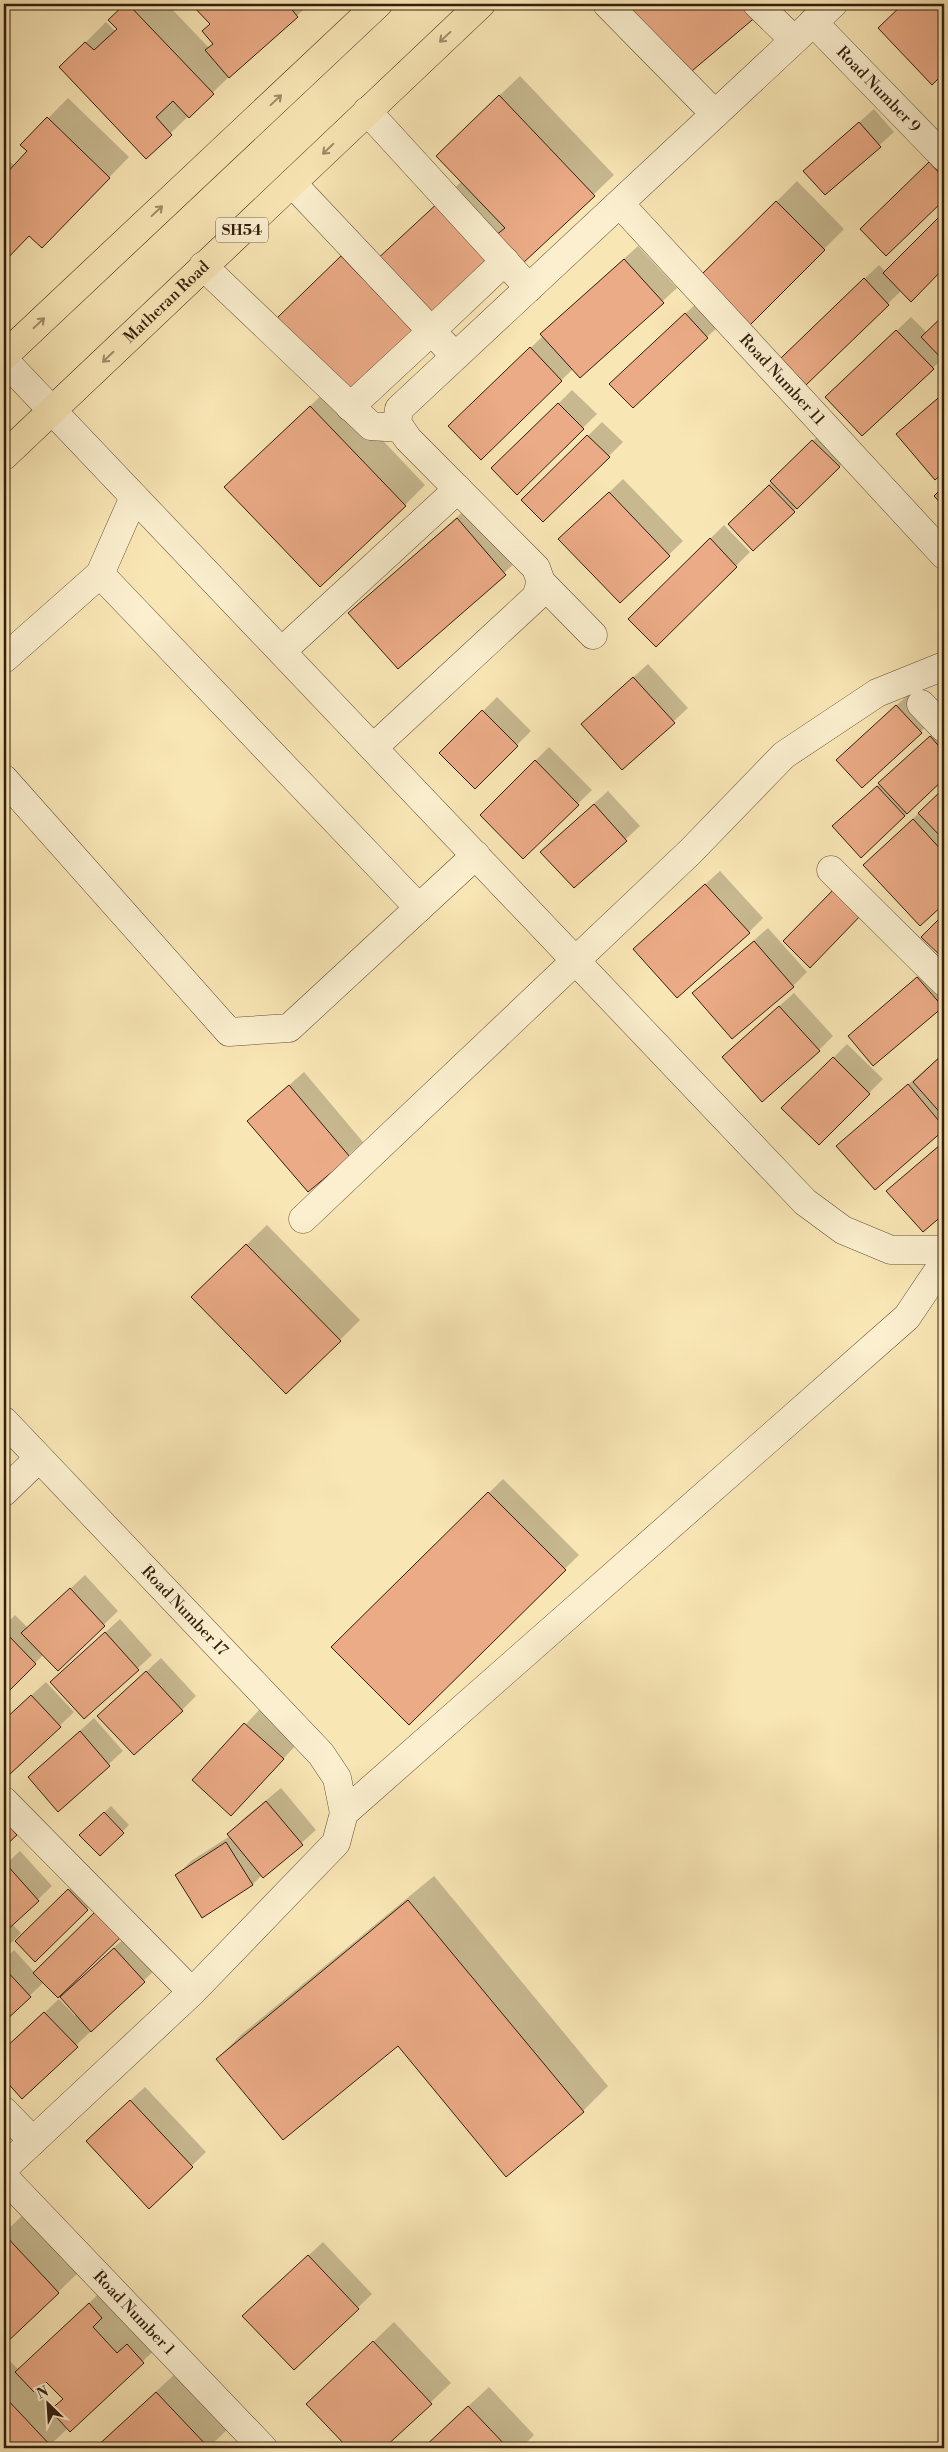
<svg xmlns="http://www.w3.org/2000/svg" width="948" height="2452" font-family="'Libre Bodoni',serif">
  <style>
    .shadow { fill: #0003; fill-rule: evenodd }
    .building { fill: #ebab86; stroke: #321e0e }
    .lines { fill: none; stroke-linecap: round; stroke-linejoin: round }
    .minor-casing { stroke: #645038; stroke-width: 29 }
    .major-casing { stroke: #321e0e; stroke-width: 29 }
    .minor { stroke: #fbefcf; stroke-width: 28 }
    .major { stroke: #f9e6b5; stroke-width: 28 }
    .oneway { stroke: #9f8c6a }
    .labels { text-anchor: middle; dominant-baseline: central; stroke-width: 4; stroke-linejoin: round; paint-order: stroke }
    .shield { fill: #fbefcf; stroke: #6e5d48; stroke-width: 1 }
    .shield-label { font-size: 15px; font-weight: bold; fill: #321e0e }
    .street-label { font-size: 16px; fill: #321e0e; stroke: #fbefcf }
  </style>
  <rect width="100%" height="100%" fill="#f9e6b5"/>
  <filter id="stains"><feTurbulence type="fractalNoise" baseFrequency=".004" numOctaves="4"/><feColorMatrix values="0 0 0 0 .2 0 0 0 0 .09 0 0 0 0 .02 0 0 0 .5 -.17"/></filter>
  <radialGradient id="worn" r=".72"><stop offset=".6" stop-color="#630" stop-opacity="0"/><stop offset="1" stop-color="#630" stop-opacity=".3"/></radialGradient>
  <g class="shadow">
    <path d="M 126,4 L 173,4 L 170,7 L 209,48 L 214,44 L 211,24 L 193,4 L 310,4 L 233,73 L 146,157 L 81,47 L 106,22 L 115,31 L 118,28 L 110,20 Z"/>
    <path d="M 622,4 L 767,4 L 757,14 Z"/>
    <path d="M 904,4 L 944,4 L 944,72 L 932,83 L 880,28 Z"/>
    <path d="M 520,76 L 614,175 L 522,263 L 435,312 L 297,300 L 362,237 L 381,257 L 462,181 L 457,136 Z"/>
    <path d="M 68,98 L 129,157 L 62,226 L 29,235 L 4,260 L 4,164 L 8,160 L 15,166 L 29,151 L 22,145 Z"/>
    <path d="M 874,109 L 894,132 L 825,194 L 805,171 Z"/>
    <path d="M 944,109 L 944,120 L 939,114 Z"/>
    <path d="M 943,149 L 944,198 L 886,254 L 862,229 Z"/>
    <path d="M 797,181 L 844,229 L 748,325 L 700,278 Z"/>
    <path d="M 944,214 L 944,266 L 911,300 L 902,290 L 806,383 L 796,344 L 879,265 L 886,272 Z"/>
    <path d="M 638,246 L 677,288 L 580,377 L 573,369 L 481,458 L 463,412 L 543,336 L 556,320 Z"/>
    <path d="M 700,300 L 721,324 L 707,337 L 625,370 Z"/>
    <path d="M 944,316 L 944,359 L 943,358 L 933,368 L 841,383 L 911,317 L 927,333 Z"/>
    <path d="M 331,386 L 425,485 L 405,505 L 246,467 Z"/>
    <path d="M 572,390 L 597,414 L 517,493 L 493,468 Z"/>
    <path d="M 944,393 L 944,471 L 935,478 L 898,434 Z"/>
    <path d="M 602,422 L 623,442 L 544,520 L 523,500 Z"/>
    <path d="M 827,427 L 853,453 L 794,511 L 743,510 Z"/>
    <path d="M 623,479 L 683,541 L 620,602 L 574,526 Z"/>
    <path d="M 477,499 L 525,554 L 398,668 L 350,613 Z"/>
    <path d="M 724,525 L 750,552 L 656,645 L 630,619 Z"/>
    <path d="M 648,664 L 688,708 L 623,768 L 582,724 Z"/>
    <path d="M 911,692 L 935,718 L 862,787 L 837,760 Z"/>
    <path d="M 497,697 L 531,731 L 475,787 L 441,753 Z"/>
    <path d="M 944,723 L 944,777 L 905,816 L 848,813 Z"/>
    <path d="M 549,747 L 592,790 L 523,857 L 481,815 Z"/>
    <path d="M 944,789 L 944,902 L 920,924 L 879,851 Z"/>
    <path d="M 608,791 L 640,826 L 574,887 L 556,838 Z"/>
    <path d="M 720,871 L 763,918 L 749,932 L 649,935 Z"/>
    <path d="M 853,872 L 878,897 L 810,966 L 785,941 Z"/>
    <path d="M 768,928 L 807,972 L 793,986 L 694,993 Z"/>
    <path d="M 932,964 L 944,979 L 944,1003 L 942,1006 L 849,1036 Z"/>
    <path d="M 794,993 L 833,1036 L 819,1050 L 738,1043 Z"/>
    <path d="M 847,1044 L 883,1079 L 819,1143 L 783,1108 Z"/>
    <path d="M 944,1053 L 944,1128 L 875,1189 L 838,1146 Z"/>
    <path d="M 304,1072 L 363,1142 L 308,1191 L 249,1121 Z"/>
    <path d="M 944,1141 L 944,1212 L 923,1230 L 888,1191 Z"/>
    <path d="M 267,1225 L 360,1320 L 340,1340 L 213,1277 Z"/>
    <path d="M 503,1479 L 579,1555 L 409,1723 L 333,1647 Z"/>
    <path d="M 85,1575 L 118,1611 L 58,1669 L 44,1654 L 4,1694 L 4,1626 L 15,1615 L 28,1628 Z"/>
    <path d="M 120,1619 L 152,1655 L 84,1718 L 66,1668 Z"/>
    <path d="M 161,1658 L 196,1696 L 182,1710 L 113,1702 Z"/>
    <path d="M 46,1682 L 74,1712 L 10,1773 L 4,1766 L 4,1720 Z"/>
    <path d="M 259,1710 L 297,1744 L 231,1815 L 194,1780 Z"/>
    <path d="M 94,1718 L 123,1751 L 58,1810 L 29,1777 Z"/>
    <path d="M 281,1788 L 316,1830 L 264,1876 L 262,1875 L 253,1884 L 177,1875 L 191,1861 L 230,1836 L 229,1834 L 242,1820 Z"/>
    <path d="M 111,1806 L 129,1825 L 100,1854 L 81,1835 Z"/>
    <path d="M 20,1851 L 52,1886 L 12,1924 L 21,1933 L 4,1950 L 4,1866 Z"/>
    <path d="M 83,1876 L 101,1895 L 35,1960 L 17,1941 Z"/>
    <path d="M 434,1876 L 608,2086 L 583,2111 L 398,2045 L 217,2059 L 242,2034 Z"/>
    <path d="M 128,1935 L 158,1967 L 22,2097 L 4,2077 L 4,2050 L 59,1999 L 75,2016 L 77,2014 L 59,1995 L 44,1982 L 4,2020 L 4,1960 L 14,1950 L 35,1973 L 78,1980 Z"/>
    <path d="M 145,2087 L 206,2152 L 149,2207 L 101,2127 Z"/>
    <path d="M 4,2092 L 12,2100 L 4,2109 Z"/>
    <path d="M 24,2214 L 79,2272 L 4,2344 L 4,2233 Z"/>
    <path d="M 323,2242 L 372,2294 L 294,2369 L 258,2302 Z"/>
    <path d="M 109,2284 L 163,2342 L 70,2430 L 68,2428 L 47,2448 L 4,2448 L 4,2359 L 6,2357 L 19,2370 ZM 46,2380 L 64,2399 L 54,2408 L 36,2389 Z"/>
    <path d="M 394,2322 L 451,2383 L 382,2448 L 349,2448 L 308,2404 Z"/>
    <path d="M 176,2373 L 229,2428 L 208,2448 L 95,2448 Z"/>
    <path d="M 489,2387 L 534,2435 L 521,2448 L 423,2448 Z"/>
  </g>
  <g class="building">
    <path d="M 125,4 L 128,4 L 214,94 L 189,118 L 173,101 L 156,117 L 172,135 L 146,159 L 59,67 L 85,42 L 94,50 L 117,29 L 108,20 Z"/>
    <path d="M 191,4 L 287,4 L 298,17 L 229,78 L 205,50 L 213,44 L 202,31 L 210,24 Z"/>
    <path d="M 620,4 L 747,4 L 758,15 L 686,76 Z"/>
    <path d="M 903,4 L 942,4 L 944,6 L 944,73 L 932,85 L 878,28 Z"/>
    <path d="M 499,95 L 595,196 L 522,264 L 495,236 L 505,228 L 436,156 Z"/>
    <path d="M 47,117 L 110,178 L 42,248 L 29,236 L 4,262 L 4,176 L 27,151 L 20,145 Z"/>
    <path d="M 859,122 L 881,147 L 825,195 L 803,171 Z"/>
    <path d="M 929,162 L 944,178 L 944,200 L 886,256 L 860,229 Z"/>
    <path d="M 441,200 L 496,259 L 429,320 L 374,262 Z"/>
    <path d="M 776,201 L 825,250 L 748,327 L 698,278 Z"/>
    <path d="M 942,214 L 944,217 L 944,268 L 911,302 L 883,273 Z"/>
    <path d="M 341,256 L 416,334 L 350,397 L 275,320 Z"/>
    <path d="M 624,259 L 664,303 L 580,378 L 540,334 Z"/>
    <path d="M 864,278 L 889,305 L 806,385 L 781,358 Z"/>
    <path d="M 685,313 L 708,338 L 633,408 L 609,384 Z"/>
    <path d="M 944,315 L 944,361 L 921,337 Z"/>
    <path d="M 896,330 L 934,369 L 862,436 L 825,397 Z"/>
    <path d="M 530,347 L 562,381 L 481,460 L 448,426 Z"/>
    <path d="M 944,393 L 944,472 L 935,480 L 896,434 Z"/>
    <path d="M 558,403 L 584,429 L 517,495 L 491,468 Z"/>
    <path d="M 310,406 L 406,506 L 320,587 L 224,487 Z"/>
    <path d="M 587,435 L 610,457 L 543,522 L 521,500 Z"/>
    <path d="M 812,440 L 840,467 L 797,509 L 770,481 Z"/>
    <path d="M 769,485 L 795,512 L 753,551 L 728,524 Z"/>
    <path d="M 944,486 L 944,507 L 934,496 Z"/>
    <path d="M 609,492 L 670,556 L 620,603 L 558,539 Z"/>
    <path d="M 457,518 L 506,575 L 398,669 L 348,613 Z"/>
    <path d="M 710,538 L 737,567 L 656,647 L 628,619 Z"/>
    <path d="M 633,677 L 675,723 L 622,770 L 581,724 Z"/>
    <path d="M 896,705 L 922,733 L 862,788 L 836,760 Z"/>
    <path d="M 482,710 L 518,746 L 475,789 L 439,753 Z"/>
    <path d="M 930,736 L 944,752 L 944,779 L 907,814 L 878,783 Z"/>
    <path d="M 535,760 L 579,805 L 523,859 L 480,815 Z"/>
    <path d="M 877,786 L 905,816 L 861,858 L 832,826 Z"/>
    <path d="M 944,788 L 944,840 L 918,813 Z"/>
    <path d="M 594,804 L 627,841 L 574,888 L 540,852 Z"/>
    <path d="M 913,819 L 944,853 L 944,904 L 920,926 L 863,865 Z"/>
    <path d="M 705,884 L 750,933 L 677,998 L 633,949 Z"/>
    <path d="M 838,885 L 865,911 L 810,968 L 783,941 Z"/>
    <path d="M 944,914 L 944,959 L 921,937 Z"/>
    <path d="M 754,941 L 794,987 L 732,1039 L 692,993 Z"/>
    <path d="M 917,977 L 943,1007 L 873,1066 L 848,1036 Z"/>
    <path d="M 779,1006 L 820,1051 L 762,1102 L 722,1057 Z"/>
    <path d="M 944,1053 L 944,1117 L 913,1082 Z"/>
    <path d="M 833,1057 L 870,1094 L 819,1145 L 781,1108 Z"/>
    <path d="M 908,1084 L 944,1127 L 944,1130 L 875,1190 L 836,1146 Z"/>
    <path d="M 289,1085 L 350,1157 L 308,1192 L 247,1121 Z"/>
    <path d="M 940,1145 L 944,1149 L 944,1214 L 923,1232 L 886,1191 Z"/>
    <path d="M 246,1244 L 341,1341 L 286,1394 L 191,1297 Z"/>
    <path d="M 488,1492 L 566,1570 L 409,1725 L 331,1647 Z"/>
    <path d="M 70,1588 L 105,1626 L 58,1671 L 21,1633 Z"/>
    <path d="M 4,1631 L 36,1664 L 4,1696 Z"/>
    <path d="M 105,1632 L 139,1670 L 84,1719 L 50,1682 Z"/>
    <path d="M 146,1671 L 183,1711 L 134,1755 L 97,1716 Z"/>
    <path d="M 31,1695 L 61,1727 L 10,1774 L 4,1768 L 4,1720 Z"/>
    <path d="M 244,1723 L 284,1759 L 231,1816 L 192,1780 Z"/>
    <path d="M 80,1731 L 110,1766 L 58,1812 L 28,1777 Z"/>
    <path d="M 266,1801 L 303,1845 L 263,1878 L 227,1834 Z"/>
    <path d="M 104,1812 L 124,1833 L 100,1856 L 79,1835 Z"/>
    <path d="M 4,1820 L 17,1835 L 4,1847 Z"/>
    <path d="M 226,1842 L 253,1885 L 202,1918 L 175,1875 Z"/>
    <path d="M 6,1864 L 39,1901 L 4,1933 L 4,1866 Z"/>
    <path d="M 68,1889 L 88,1910 L 35,1962 L 15,1941 Z"/>
    <path d="M 408,1900 L 584,2112 L 506,2177 L 398,2046 L 283,2140 L 216,2059 Z"/>
    <path d="M 98,1909 L 123,1935 L 58,1998 L 33,1973 Z"/>
    <path d="M 114,1948 L 145,1982 L 91,2032 L 60,1997 Z"/>
    <path d="M 4,1968 L 31,1997 L 4,2022 Z"/>
    <path d="M 44,2012 L 78,2047 L 22,2099 L 4,2079 L 4,2049 Z"/>
    <path d="M 130,2100 L 193,2167 L 149,2209 L 86,2141 Z"/>
    <path d="M 4,2234 L 59,2293 L 4,2345 Z"/>
    <path d="M 308,2255 L 359,2309 L 294,2370 L 242,2316 Z"/>
    <path d="M 89,2303 L 102,2318 L 93,2327 L 117,2353 L 127,2344 L 144,2363 L 70,2432 L 50,2410 L 63,2399 L 46,2382 L 34,2392 L 15,2372 Z"/>
    <path d="M 373,2341 L 432,2404 L 384,2448 L 348,2448 L 306,2404 Z"/>
    <path d="M 156,2392 L 209,2448 L 95,2448 Z"/>
    <path d="M 4,2396 L 51,2446 L 49,2448 L 4,2448 Z"/>
    <path d="M 468,2406 L 508,2448 L 423,2448 Z"/>
  </g>
  <g class="lines">
    <g class="minor-casing">
      <g id="minor">
        <path d="M 607,4 L 715,114"/>
        <path d="M 757,4 L 793,39"/>
        <path id="s1" d="M 813,22 L 944,157"/>
        <path d="M 367,111 L 529,288"/>
        <path d="M 292,183 L 455,356"/>
        <path id="s2" d="M 620,204 L 944,555"/>
        <path d="M 203,266 L 371,426 L 400,428"/>
        <path d="M 431,331 L 505,261"/>
        <path d="M 4,360 L 805,1202 L 843,1230 L 891,1250 L 944,1250"/>
        <path d="M 350,407 L 422,340"/>
        <path d="M 100,574 L 134,497"/>
        <path d="M 541,582 L 593,635"/>
        <path d="M 282,651 L 458,489"/>
        <path d="M 4,659 L 100,574 L 419,908"/>
        <path d="M 921,704 L 944,728"/>
        <path d="M 374,747 L 536,597 L 541,582 L 536,568 L 408,439 L 397,423 L 399,409 L 833,4"/>
        <path d="M 4,779 L 229,1032 L 289,1028 L 476,855"/>
        <path d="M 831,870 L 944,982"/>
        <path d="M 303,1219 L 690,852 L 784,755 L 877,693 L 944,666"/>
        <path id="s3" d="M 4,1421 L 321,1754 L 337,1778 L 344,1813"/>
        <path d="M 4,1492 L 39,1458"/>
        <path d="M 4,1801 L 192,1992"/>
        <path d="M 4,2111 L 33,2141"/>
        <path d="M 4,2168 L 192,1992 L 336,1843 L 344,1813 L 907,1317 L 944,1262"/>
        <path id="s4" d="M 4,2177 L 263,2448"/>
      </g>
    </g>
    <g class="major-casing">
      <g id="major">
        <path d="M 4,356 L 378,4"/>
        <path id="s5" d="M 4,456 L 481,4"/>
      </g>
    </g>
    <use href="#minor" class="minor"/>
    <use href="#major" class="major"/>
  </g>
  <defs><path id="oneway-shaft" d="M-6 0H5M1.5-3L5.5 0L1.5 3" fill="none" stroke-width="1.6" stroke-linecap="round" stroke-linejoin="round" transform="scale(1.25)"/></defs>
  <g class="oneway">
    <use href="#oneway-shaft" transform="translate(445 37) rotate(137)"/>
    <use href="#oneway-shaft" transform="translate(276 100) rotate(-43)"/>
    <use href="#oneway-shaft" transform="translate(328 149) rotate(136)"/>
    <use href="#oneway-shaft" transform="translate(157 211) rotate(-43)"/>
    <use href="#oneway-shaft" transform="translate(39 323) rotate(-43)"/>
    <use href="#oneway-shaft" transform="translate(108 357) rotate(136)"/>
  </g>
  <g class="labels">
    <rect class="shield" x="216" y="217.5" width="52" height="25" rx="4"/>
    <g class="shield-label">
      <text x="242" y="230">SH54</text>
    </g>
    <g class="street-label">
      <text stroke="none"><textPath href="#s1" startOffset="94">Road Number 9</textPath></text>
      <text stroke="none"><textPath href="#s5" startOffset="224">Matheran Road</textPath></text>
      <text stroke="none"><textPath href="#s2" startOffset="239">Road Number 11</textPath></text>
      <text stroke="none"><textPath href="#s3" startOffset="262">Road Number 17</textPath></text>
      <text stroke="none"><textPath href="#s4" startOffset="188">Road Number 1</textPath></text>
    </g>
  </g>
  <rect width="948" height="2452" fill="none" stroke="#f9e6b5" stroke-width="20"/>
  <rect x="5" y="5" width="938" height="2442" fill="none" stroke="#321e0e" stroke-width="2.5"/>
  <rect x="10" y="10" width="928" height="2432" fill="none" stroke="#321e0e"/>
  <g transform="translate(48 2404) rotate(335)" stroke="#fbefcf" stroke-width="4" paint-order="stroke">
  <path d="M0-4L9 19L0 12L-9 19Z" fill="#321e0e"/>
  <text y="-8" font-size="14" font-weight="bold" text-anchor="middle" fill="#321e0e">N</text>
  </g>
  <rect width="100%" height="100%" filter="url(#stains)"/>
  <rect width="100%" height="100%" fill="url(#worn)"/>
</svg>
